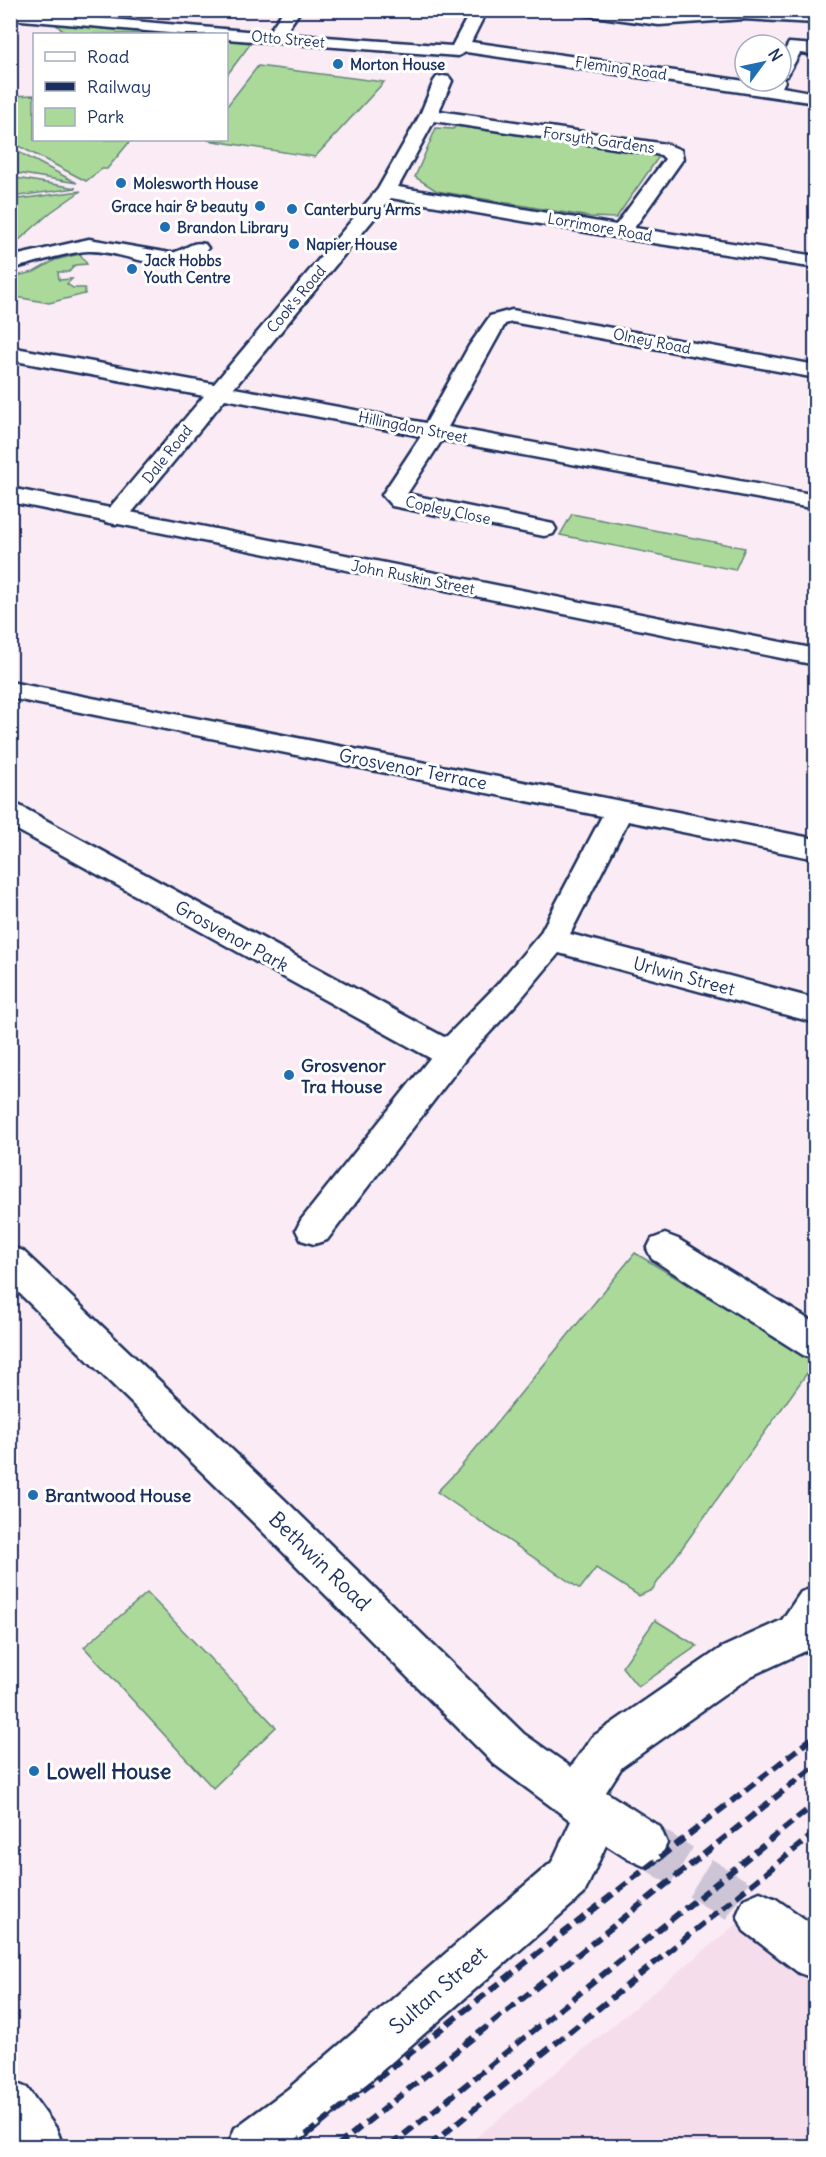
<svg xmlns="http://www.w3.org/2000/svg" width="826" height="2157" font-family="Delius,sans-serif">
  <style>
    .built { fill: #f6ddec }
    .green { fill: #abd999; stroke: #63847c; stroke-width: 1.5 }
    .lines { fill: none; stroke-linecap: round; stroke-linejoin: round }
    .minor-tunnel { stroke: #cdc5d6; stroke-width: 44; stroke-dasharray: 44 22; stroke-linecap: butt }
    .minor-casing { stroke: #1b2f5e; stroke-width: 5 }
    .tertiary-casing { stroke: #1b2f5e; stroke-width: 5 }
    .minor { fill: #fff; fill-rule: evenodd }
    .tertiary { fill: #fff; fill-rule: evenodd }
    .rail { stroke: #1b2f5e; stroke-width: 6; stroke-dasharray: 12 6; stroke-linecap: butt }
    .poi-dot { fill: #1f6fb2; stroke: #fff; stroke-width: 2 }
    .labels { text-anchor: middle; dominant-baseline: central; stroke-width: 6; stroke-linejoin: round; paint-order: stroke }
    .far-street-label { font-size: 15px; fill: #1b2f5e; stroke: #fff }
    .far-poi-label { font-size: 15px; font-weight: bold; fill: #1b2f5e; stroke: #fff; text-anchor: start }
    .street-label { font-size: 18px; fill: #1b2f5e; stroke: #fff }
    .poi-label { font-size: 18px; font-weight: bold; fill: #1b2f5e; stroke: #fff; text-anchor: start }
    .near-street-label { font-size: 21px; fill: #1b2f5e; stroke: #fff }
    .near-poi-label { font-size: 21px; font-weight: bold; fill: #1b2f5e; stroke: #fff; text-anchor: start }
  </style>
  <rect width="100%" height="100%" fill="#faebf4"/>
  <filter id="ink" filterUnits="userSpaceOnUse"><feTurbulence type="fractalNoise" baseFrequency=".0167" numOctaves="2"/><feDisplacementMap in="SourceGraphic" scale="12" xChannelSelector="R" yChannelSelector="G"/><feConvolveMatrix kernelMatrix="1 2 1 2 8 2 1 2 1" color-interpolation-filters="sRGB"/></filter>
  <g filter="url(#ink)">
    <path class="built" d="M 745,1917 L 815,1942 L 815,2146 L 466,2146 Z"/>
    <g class="green">
      <path d="M 54,23 L 170,34 L 67,34 Z"/>
      <path d="M 227,40 L 251,43 L 227,75 L 226,40 Z"/>
      <path d="M 258,66 L 384,82 L 315,157 L 207,140 L 226,140 L 227,106 Z"/>
      <path d="M 34,95 L 34,140 L 131,140 L 107,169 L 102,169 L 86,181 L 11,142 L 11,96 Z"/>
      <path d="M 456,126 L 660,155 L 616,218 L 590,217 L 437,191 L 415,177 L 436,128 L 453,129 Z"/>
      <path d="M 10,148 L 11,148 L 77,183 L 11,172 Z"/>
      <path d="M 10,177 L 76,188 L 11,197 Z"/>
      <path d="M 81,191 L 51,212 L 11,247 L 11,200 Z"/>
      <path d="M 80,254 L 87,264 L 75,265 L 69,272 L 58,272 L 59,280 L 72,279 L 67,284 L 73,288 L 85,288 L 85,294 L 49,303 L 11,296 L 16,292 L 11,290 L 11,272 L 13,272 L 16,276 L 34,272 L 55,260 Z"/>
      <path d="M 572,514 L 745,548 L 735,570 L 560,535 Z"/>
      <path d="M 635,1253 L 815,1362 L 652,1590 L 639,1596 L 596,1568 L 580,1589 L 437,1492 L 459,1469 Z"/>
      <path d="M 147,1593 L 276,1727 L 213,1788 L 84,1647 Z"/>
      <path d="M 655,1620 L 697,1646 L 638,1687 L 622,1667 Z"/>
    </g>
    <g class="lines">
      <path class="minor-tunnel" d="M 644,1843 L 760,1915"/>
      <g class="minor-casing">
        <g id="minor">
          <path d="M 10,10 L 268,33 L 284,10 L 301,10 L 284,34 L 452,46 L 471,10 L 487,10 L 471,42 L 766,84 L 767,81 L 781,81 L 781,57 L 789,43 L 816,45 L 816,55 L 800,53 L 787,76 L 781,77 L 785,81 L 782,87 L 816,93 L 816,103 L 466,52 L 458,56 L 226,39 L 226,34 L 180,34 L 10,19 Z"/>
          <path d="M 578,10 L 625,10 L 659,15 L 724,10 L 816,13 L 816,23 L 743,19 L 659,25 L 586,15 Z"/>
          <path d="M 443,76 L 449,77 L 452,81 L 439,111 L 666,144 L 681,150 L 683,159 L 634,228 L 816,256 L 816,268 L 621,238 L 391,198 L 234,388 L 426,423 L 469,346 L 490,316 L 512,310 L 816,365 L 816,378 L 512,322 L 505,324 L 448,427 L 816,495 L 816,509 L 442,440 L 407,494 L 553,524 L 556,529 L 553,534 L 544,536 L 392,506 L 382,495 L 421,436 L 225,399 L 124,522 L 115,524 L 106,522 L 103,517 L 106,512 L 204,396 L 10,360 L 10,347 L 214,384 L 378,189 L 420,115 L 434,81 L 437,77 ZM 434,121 L 661,155 L 665,159 L 616,225 L 398,187 Z"/>
          <path d="M 89,239 L 170,253 C 186,251 190,240 205,244 L 208,248 C 182,285 124,249 88,251 C 66,252 33,264 10,269 L 10,257 Z"/>
          <path d="M 10,682 L 816,839 L 816,859 L 628,821 L 570,934 L 816,999 L 816,1023 L 559,953 L 518,1002 L 467,1057 L 327,1240 L 314,1244 L 301,1240 L 296,1230 L 301,1220 L 430,1058 L 10,826 L 10,804 L 20,806 L 444,1037 L 447,1036 L 496,986 L 540,934 L 602,816 L 10,698 Z"/>
          <path d="M 665,1234 L 678,1239 L 816,1324 L 816,1360 L 803,1355 L 652,1259 L 647,1249 L 652,1239 Z"/>
          <path d="M 10,1246 L 23,1251 L 289,1504 L 524,1734 L 571,1767 L 592,1737 L 721,1648 L 782,1620 L 801,1592 L 816,1587 L 816,1642 L 812,1648 L 751,1676 L 622,1767 L 606,1792 L 660,1827 L 667,1843 L 660,1859 L 644,1866 L 628,1859 L 606,1845 L 584,1894 L 322,2123 L 293,2146 L 228,2146 L 235,2128 L 288,2089 L 552,1862 L 571,1821 L 494,1764 L 261,1530 L 10,1284 Z"/>
          <path d="M 760,1892 L 776,1899 L 816,1927 L 816,1979 L 799,1973 L 744,1931 L 737,1915 L 744,1899 Z"/>
          <path d="M 10,2081 L 27,2088 L 56,2128 L 63,2146 L 10,2146 Z"/>
        </g>
      </g>
      <g class="tertiary-casing">
        <path id="tertiary" d="M 10,488 L 816,649 L 816,665 L 10,502 Z"/>
      </g>
      <use href="#minor" class="minor"/>
      <use href="#tertiary" class="tertiary"/>
      <g class="rail">
        <path d="M 292,2146 L 816,1735"/>
        <path d="M 337,2146 L 816,1765"/>
        <path d="M 390,2146 L 816,1803"/>
        <path d="M 429,2146 L 816,1832"/>
      </g>
    </g>
  </g>
  <g class="poi-dot">
    <circle cx="338" cy="64" r="6"/>
    <circle cx="121" cy="183" r="6"/>
    <circle cx="260" cy="206" r="6"/>
    <circle cx="292" cy="209" r="6"/>
    <circle cx="165" cy="227" r="6"/>
    <circle cx="294" cy="244" r="6"/>
    <circle cx="132" cy="269" r="6"/>
    <circle cx="289" cy="1075" r="6"/>
    <circle cx="33" cy="1495" r="6"/>
    <circle cx="34" cy="1771" r="6"/>
  </g>
  <g class="labels">
    <g class="far-street-label">
      <text transform="translate(288 39) rotate(5)">Otto Street</text>
      <text transform="translate(621 68) rotate(8)">Fleming Road</text>
      <text transform="translate(599 140) rotate(8)">Forsyth Gardens</text>
      <text transform="translate(600 227) rotate(10)">Lorrimore Road</text>
      <text transform="translate(296 299) rotate(-50)">Cook's Road</text>
      <text transform="translate(652 341) rotate(11)">Olney Road</text>
      <text transform="translate(413 427) rotate(11)">Hillingdon Street</text>
      <text transform="translate(167 454) rotate(-51)">Dale Road</text>
      <text transform="translate(448 510) rotate(12)">Copley Close</text>
      <text transform="translate(413 577) rotate(11)">John Ruskin Street</text>
    </g>
    <g class="far-poi-label">
      <text x="350" y="64">Morton House</text>
      <text x="133" y="183">Molesworth House</text>
      <text x="248" y="206" text-anchor="end">Grace hair &amp; beauty</text>
      <text x="304" y="209">Canterbury Arms</text>
      <text x="177" y="227">Brandon Library</text>
      <text x="306" y="244">Napier House</text>
      <text x="144" y="260">Jack Hobbs<tspan x="144" dy="17">Youth Centre</tspan></text>
    </g>
    <g class="street-label">
      <text transform="translate(413 769) rotate(11)">Grosvenor Terrace</text>
      <text transform="translate(232 936) rotate(29)">Grosvenor Park</text>
      <text transform="translate(684 976) rotate(15)">Urlwin Street</text>
    </g>
    <g class="poi-label">
      <text x="301" y="1065">Grosvenor<tspan x="301" dy="21">Tra House</tspan></text>
      <text x="45" y="1495">Brantwood House</text>
    </g>
    <g class="near-street-label">
      <text transform="translate(320 1561) rotate(44)">Bethwin Road</text>
      <text transform="translate(438 1990) rotate(-41)">Sultan Street</text>
    </g>
    <g class="near-poi-label">
      <text x="46" y="1771">Lowell House</text>
    </g>
  </g>
  <rect width="826" height="2157" fill="none" stroke="#fff" stroke-width="36"/>
  <rect x="18" y="18" width="790" height="2121" fill="none" stroke="#1b2f5e" stroke-width="2" filter="url(#ink)"/>
  <rect x="33" y="33" width="195" height="108" fill="#ffffff" stroke="#a4acbf" stroke-width="1.5"/>
  <rect x="45" y="52" width="30" height="9" fill="#ffffff" stroke="#a4acbf" stroke-width="1.5"/>
  <text x="87" y="63" font-size="18" fill="#1b2f5e">Road</text>
  <rect x="45" y="82" width="30" height="9" fill="#1b2f5e" stroke="#a4acbf" stroke-width="1.5"/>
  <text x="87" y="93" font-size="18" fill="#1b2f5e">Railway</text>
  <rect x="45" y="108" width="30" height="18" fill="#abd999" stroke="#a4acbf" stroke-width="1.5"/>
  <text x="87" y="123" font-size="18" fill="#1b2f5e">Park</text>
  <g transform="translate(763 63) rotate(57)"><circle r="28" fill="#ffffff" stroke="#a4acbf" stroke-width="1.5"/>
  <path d="M0-4.5L10 22L0 15L-10 22Z" fill="#1f6fb2"/>
  <text y="-9" font-size="16" font-weight="bold" text-anchor="middle" fill="#1b2f5e">N</text>
  </g>
</svg>
